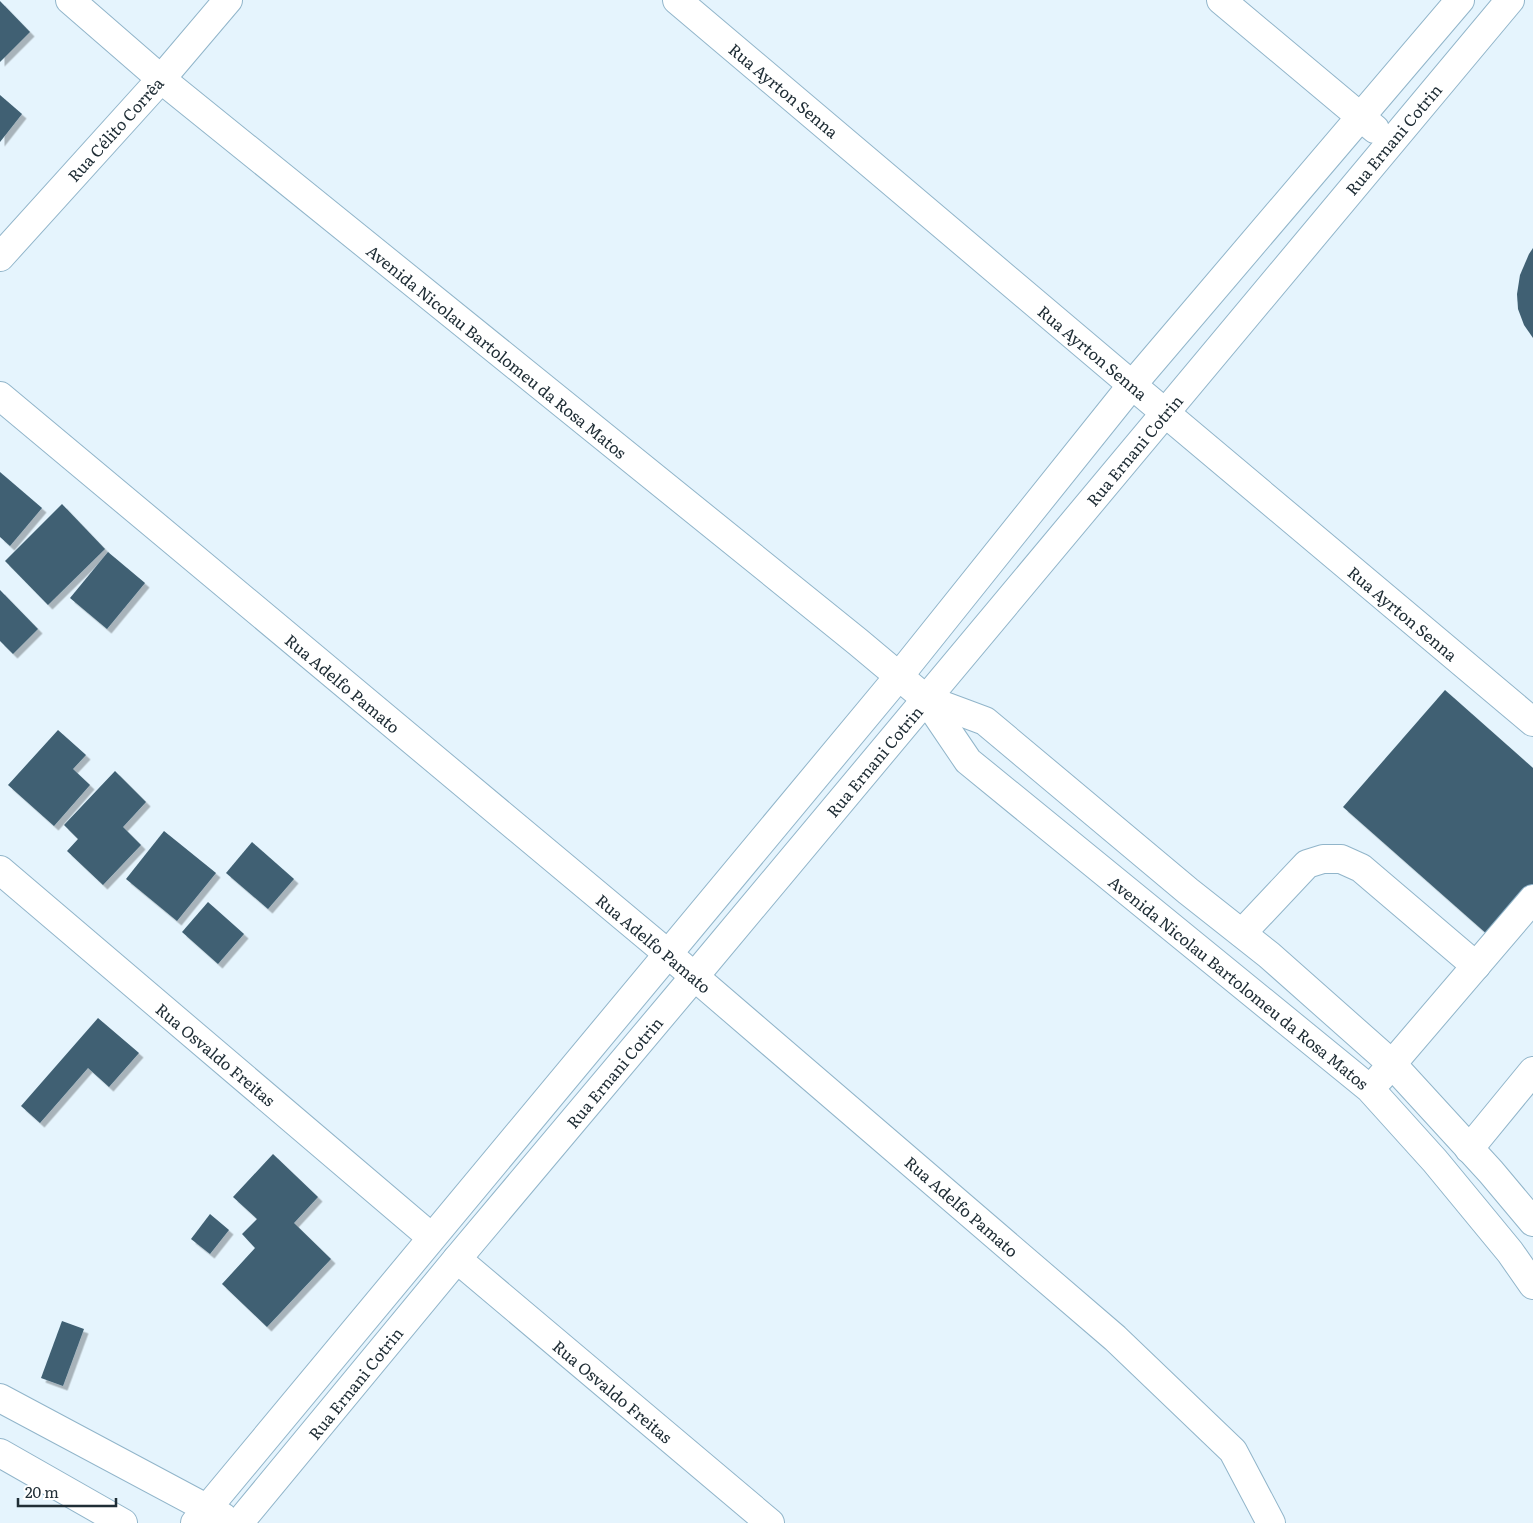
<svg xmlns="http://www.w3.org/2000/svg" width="1533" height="1523" font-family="Literata,serif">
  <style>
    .building { fill: #3f6073; filter: url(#shadow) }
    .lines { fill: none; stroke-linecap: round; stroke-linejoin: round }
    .minor-casing { stroke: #91b5ca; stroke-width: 30 }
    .minor { stroke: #fff; stroke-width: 28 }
    .labels { text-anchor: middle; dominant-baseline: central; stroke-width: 5; stroke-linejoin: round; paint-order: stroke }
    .street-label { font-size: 16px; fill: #202e36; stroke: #fff }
  </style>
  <defs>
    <filter id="shadow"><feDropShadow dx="4.5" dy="4.5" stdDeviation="0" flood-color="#0004"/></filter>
  </defs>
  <rect width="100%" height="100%" fill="#e5f4fd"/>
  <g class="building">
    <path d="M 0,1 L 30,32 L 0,62 Z"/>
    <path d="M 0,95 L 22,114 L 0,142 Z"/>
    <path d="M 1533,248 L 1533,338 L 1524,325 L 1518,309 L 1517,294 L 1520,275 L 1529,254 Z"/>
    <path d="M 0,472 L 42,508 L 10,546 L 0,537 Z"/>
    <path d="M 62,504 L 105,549 L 48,605 L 5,561 Z"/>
    <path d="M 108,552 L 145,583 L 107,629 L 70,598 Z"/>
    <path d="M 0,590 L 38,629 L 13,654 L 0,641 Z"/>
    <path d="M 1445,690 L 1533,768 L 1533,884 L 1488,935 L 1343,807 Z"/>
    <path d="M 58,730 L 86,755 L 73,769 L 90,785 L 54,826 L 8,785 Z"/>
    <path d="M 115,771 L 146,802 L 123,827 L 141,845 L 103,885 L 67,851 L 78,839 L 64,825 Z"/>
    <path d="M 164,831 L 216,873 L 177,921 L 126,879 Z"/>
    <path d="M 252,842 L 294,879 L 268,909 L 226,873 Z"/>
    <path d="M 208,902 L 244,934 L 218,964 L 182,932 Z"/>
    <path d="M 98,1018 L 139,1053 L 109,1087 L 88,1068 L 40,1123 L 21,1106 Z"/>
    <path d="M 273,1154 L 318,1197 L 294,1223 L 331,1259 L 267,1327 L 222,1284 L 255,1248 L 242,1234 L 257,1219 L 233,1197 Z"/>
    <path d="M 210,1214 L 229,1230 L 210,1254 L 191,1239 Z"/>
    <path d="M 62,1321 L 84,1329 L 63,1386 L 41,1378 Z"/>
  </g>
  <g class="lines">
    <g class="minor-casing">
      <g id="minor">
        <path d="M 70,0 L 161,79 L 858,642 L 926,699 L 968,761 L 1370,1089 L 1435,1161 L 1510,1252 L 1533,1285"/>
        <path d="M 677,0 L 1132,385 L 1533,722"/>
        <path d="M 1221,0 L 1375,129"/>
        <path d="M 0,257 L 161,79 L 228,0"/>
        <path d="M 0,396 L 667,953 L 1115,1338 L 1233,1451 L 1271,1523"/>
        <path d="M 926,699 L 985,721 L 1188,891 L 1269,955 L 1392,1064 L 1491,1172 L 1533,1222"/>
        <path d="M 0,870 L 431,1237"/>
        <path d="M 1242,933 L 1307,864 L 1323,859 L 1341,859 L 1361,868 L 1476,966"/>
        <path d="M 1380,1078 L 1533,899"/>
        <path d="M 1469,1149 L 1533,1071"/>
        <path d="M 457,1259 L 770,1523"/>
        <path d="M 0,1398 L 223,1517"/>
        <path d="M 0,1453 L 123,1523"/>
        <path d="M 195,1523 L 899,676 L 1132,385 L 1460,0"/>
        <path d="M 239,1523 L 457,1259 L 694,977 L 1510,0"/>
      </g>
    </g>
    <use href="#minor" class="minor"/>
  </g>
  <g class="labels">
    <g class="street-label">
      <text transform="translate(784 90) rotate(40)">Rua Ayrton Senna</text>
      <text transform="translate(115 129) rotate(-48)">Rua Célito Corrêa</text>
      <text transform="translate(1393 139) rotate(-50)">Rua Ernani Cotrin</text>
      <text transform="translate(497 351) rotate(39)">Avenida Nicolau Bartolomeu da Rosa Matos</text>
      <text transform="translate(1093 352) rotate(40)">Rua Ayrton Senna</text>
      <text transform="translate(1134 450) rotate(-50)">Rua Ernani Cotrin</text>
      <text transform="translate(1403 613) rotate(40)">Rua Ayrton Senna</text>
      <text transform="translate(343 683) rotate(40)">Rua Adelfo Pamato</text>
      <text transform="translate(874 761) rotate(-50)">Rua Ernani Cotrin</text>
      <text transform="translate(654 943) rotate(40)">Rua Adelfo Pamato</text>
      <text transform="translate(1239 982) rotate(39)">Avenida Nicolau Bartolomeu da Rosa Matos</text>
      <text transform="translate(216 1054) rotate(40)">Rua Osvaldo Freitas</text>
      <text transform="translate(614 1072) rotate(-50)">Rua Ernani Cotrin</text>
      <text transform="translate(962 1206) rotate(41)">Rua Adelfo Pamato</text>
      <text transform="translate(355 1383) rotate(-51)">Rua Ernani Cotrin</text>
      <text transform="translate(613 1391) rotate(40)">Rua Osvaldo Freitas</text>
    </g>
  </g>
  <path d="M18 1498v8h98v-8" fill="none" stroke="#202e36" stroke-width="2.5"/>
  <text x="25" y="1498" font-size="15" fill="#202e36" stroke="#ffffff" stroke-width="4" paint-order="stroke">20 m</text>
</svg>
